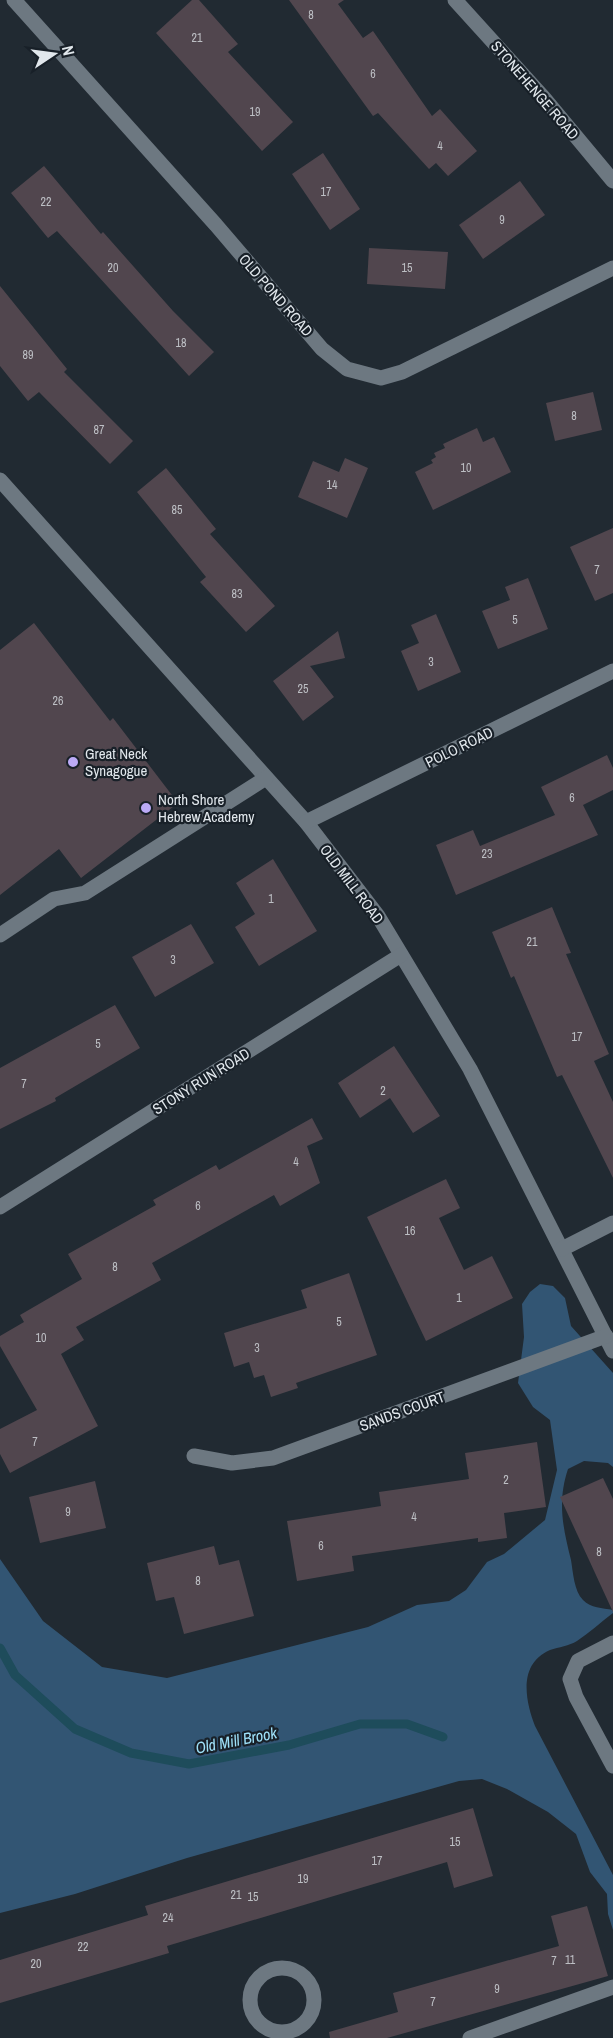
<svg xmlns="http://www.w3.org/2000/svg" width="613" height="2038" font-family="'Archivo Narrow',sans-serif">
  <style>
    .green { fill: #325573 }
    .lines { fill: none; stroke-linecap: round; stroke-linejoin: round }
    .stream { stroke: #1e4c5b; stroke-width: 9 }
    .building { fill: #51464e }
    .minor { stroke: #6d7881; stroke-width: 15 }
    .poi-dot { fill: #bbaaf6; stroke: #182028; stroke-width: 2 }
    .labels { text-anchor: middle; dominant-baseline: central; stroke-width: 4.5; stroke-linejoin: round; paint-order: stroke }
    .number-label { font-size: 12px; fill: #bdbfc4 }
    .street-label { font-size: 15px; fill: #e1e7ec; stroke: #182028 }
    .poi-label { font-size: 15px; fill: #e1e7ec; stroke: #182028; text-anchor: start }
    .water-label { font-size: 16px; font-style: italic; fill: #9ee0f8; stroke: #182028 }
  </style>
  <rect width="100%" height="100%" fill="#212a32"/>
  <path class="green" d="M 540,1284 L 553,1286 L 565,1298 L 571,1326 L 613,1373 L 613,1467 L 608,1463 L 584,1461 L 568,1469 C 557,1502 563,1528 571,1560 C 573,1572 574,1591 583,1600 C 591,1608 602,1608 613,1610 L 613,1613 C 601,1622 589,1633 577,1641 C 569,1646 559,1647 550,1650 C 518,1664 525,1700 535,1726 L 613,1875 L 613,1930 L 608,1914 L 607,1894 L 590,1872 L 576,1834 L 548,1812 L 507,1789 L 482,1779 L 459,1781 L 187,1858 L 75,1894 L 0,1913 L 0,1559 L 43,1621 L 102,1667 L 167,1678 L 368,1627 L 417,1605 L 449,1601 L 466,1590 L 487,1562 L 504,1554 L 545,1520 L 557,1470 L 550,1420 L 533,1407 L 518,1383 L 524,1337 L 522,1304 L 530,1292 Z"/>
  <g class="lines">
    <path class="stream" d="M 0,1648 L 15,1675 L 75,1729 L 131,1753 L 189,1764 L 289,1745 L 360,1724 L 407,1724 L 443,1737"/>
  </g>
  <g class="building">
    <path d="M 192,0 L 199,0 L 238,44 L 228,52 L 293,122 L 262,151 L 156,33 Z"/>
    <path d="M 289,0 L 344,0 L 338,4 L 363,38 L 373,31 L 432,116 L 440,109 L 477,151 L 448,176 L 436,163 L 429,169 L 378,113 L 373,116 Z"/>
    <path d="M 323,153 L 360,209 L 330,230 L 292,174 Z"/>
    <path d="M 44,166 L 101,234 L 103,232 L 173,311 L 214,352 L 189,376 L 57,231 L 48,238 L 11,193 Z"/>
    <path d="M 520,181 L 545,215 L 483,259 L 459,225 Z"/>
    <path d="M 369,248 L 448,252 L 445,289 L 367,284 Z"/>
    <path d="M 0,286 L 67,369 L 64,372 L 133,441 L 110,464 L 39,392 L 28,401 L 0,366 Z"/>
    <path d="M 593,392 L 602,430 L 555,441 L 546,403 Z"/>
    <path d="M 477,428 L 483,442 L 494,437 L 511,472 L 433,510 L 415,472 L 433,463 L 431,460 L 436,457 L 434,453 L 445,448 L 443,444 Z"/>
    <path d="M 345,458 L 368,468 L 347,518 L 298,497 L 313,461 L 339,472 Z"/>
    <path d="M 166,468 L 216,529 L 210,534 L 275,606 L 246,632 L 200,582 L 206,577 L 137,492 Z"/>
    <path d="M 613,528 L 613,593 L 595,601 L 570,547 Z"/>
    <path d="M 528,578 L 548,629 L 498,649 L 482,611 L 510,600 L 505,587 Z"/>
    <path d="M 436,614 L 461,672 L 418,691 L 401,651 L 419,643 L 411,625 Z"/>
    <path d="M 34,623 L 110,721 L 113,718 L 178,803 L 81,878 L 59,849 L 0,895 L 0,650 Z"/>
    <path d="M 338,631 L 345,658 L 310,666 L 334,697 L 303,721 L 273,681 Z"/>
    <path d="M 607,755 L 613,768 L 613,790 L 583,805 L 598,835 L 456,895 L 436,845 L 473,830 L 480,846 L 555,815 L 541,787 Z"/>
    <path d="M 273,859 L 317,931 L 259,966 L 235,927 L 255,914 L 236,883 Z"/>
    <path d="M 552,907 L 571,953 L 566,954 L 609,1054 L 594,1061 L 613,1102 L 613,1178 L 562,1075 L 557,1077 L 514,976 L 511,978 L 492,932 Z"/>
    <path d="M 191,924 L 214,963 L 155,997 L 132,957 Z"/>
    <path d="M 115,1005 L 140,1048 L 55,1098 L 56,1101 L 0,1129 L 0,1068 Z"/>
    <path d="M 394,1046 L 440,1116 L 413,1133 L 390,1098 L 360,1118 L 338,1083 Z"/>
    <path d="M 312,1118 L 323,1139 L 307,1146 L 320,1183 L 280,1206 L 274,1195 L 152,1263 L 161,1280 L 76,1327 L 84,1340 L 61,1354 L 98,1426 L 10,1473 L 0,1454 L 0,1429 L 37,1410 L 0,1346 L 0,1336 L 24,1322 L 20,1315 L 82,1279 L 68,1254 L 156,1205 L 153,1200 L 216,1165 L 219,1170 Z"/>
    <path d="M 446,1179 L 460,1208 L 439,1218 L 464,1270 L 492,1256 L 513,1298 L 426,1341 L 367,1217 Z"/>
    <path d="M 349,1273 L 377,1355 L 296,1383 L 298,1388 L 271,1397 L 264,1375 L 254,1378 L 249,1362 L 234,1367 L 224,1333 L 307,1308 L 301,1290 Z"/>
    <path d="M 537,1442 L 546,1507 L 504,1513 L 507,1538 L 478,1542 L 478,1538 L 352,1556 L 354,1571 L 297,1581 L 287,1521 L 381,1506 L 379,1492 L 469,1479 L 465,1453 Z"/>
    <path d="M 603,1478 L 613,1499 L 613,1612 L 560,1497 Z"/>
    <path d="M 95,1481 L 106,1528 L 40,1543 L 29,1497 Z"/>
    <path d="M 214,1546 L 219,1565 L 239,1560 L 254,1616 L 184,1634 L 174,1597 L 156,1601 L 147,1563 Z"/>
    <path d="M 473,1808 L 493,1876 L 454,1888 L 447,1862 L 167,1946 L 169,1953 L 0,2003 L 0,1960 L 148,1915 L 145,1906 Z"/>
    <path d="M 587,1906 L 608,1976 L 387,2038 L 330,2038 L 329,2032 L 398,2012 L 393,1993 L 559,1946 L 551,1916 Z"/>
  </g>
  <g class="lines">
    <g class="minor">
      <path d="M 14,0 L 216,225 L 322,349 L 347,369 L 381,378 L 402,372 L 613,268"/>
      <path d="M 455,0 L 544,98 L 613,181"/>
      <path d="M 0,480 L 306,822 L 378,916 L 470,1069 L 613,1351"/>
      <path d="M 306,822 L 613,671"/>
      <path d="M 0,935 L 54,899 L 85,893 L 266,778"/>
      <path d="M 0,1207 L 401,955"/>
      <path d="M 562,1249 L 613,1223"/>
      <path d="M 194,1456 L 232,1463 L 273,1458 L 606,1336"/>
      <path d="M 613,1643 L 578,1661 L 570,1679 L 576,1697 L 613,1766"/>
      <circle cx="282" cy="2000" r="32"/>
      <path d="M 470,2038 L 613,1987"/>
    </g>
  </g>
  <g class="poi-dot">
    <circle cx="73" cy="762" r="6"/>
    <circle cx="146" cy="808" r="6"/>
  </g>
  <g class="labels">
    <g class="number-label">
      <text x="311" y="15">8</text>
      <text x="197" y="38">21</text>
      <text x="373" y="74">6</text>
      <text x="255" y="112">19</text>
      <text x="440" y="146">4</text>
      <text x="326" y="192">17</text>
      <text x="46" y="202">22</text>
      <text x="502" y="220">9</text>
      <text x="113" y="268">20</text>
      <text x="407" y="268">15</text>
      <text x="181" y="343">18</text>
      <text x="28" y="355">89</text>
      <text x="574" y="416">8</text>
      <text x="99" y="430">87</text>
      <text x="466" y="468">10</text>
      <text x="332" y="485">14</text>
      <text x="177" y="510">85</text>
      <text x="597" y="570">7</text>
      <text x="237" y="594">83</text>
      <text x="515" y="620">5</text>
      <text x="431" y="662">3</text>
      <text x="303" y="689">25</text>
      <text x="58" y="701">26</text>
      <text x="572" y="798">6</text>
      <text x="487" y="854">23</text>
      <text x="271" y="899">1</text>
      <text x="532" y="942">21</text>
      <text x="173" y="960">3</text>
      <text x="577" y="1037">17</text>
      <text x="98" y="1044">5</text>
      <text x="24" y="1084">7</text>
      <text x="383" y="1091">2</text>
      <text x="296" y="1162">4</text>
      <text x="198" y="1206">6</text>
      <text x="410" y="1231">16</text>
      <text x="115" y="1267">8</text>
      <text x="459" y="1298">1</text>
      <text x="339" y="1322">5</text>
      <text x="41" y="1338">10</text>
      <text x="257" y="1348">3</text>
      <text x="35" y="1442">7</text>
      <text x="506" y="1480">2</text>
      <text x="68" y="1512">9</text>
      <text x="414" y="1517">4</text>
      <text x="321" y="1546">6</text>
      <text x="599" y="1552">8</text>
      <text x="198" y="1581">8</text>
      <text x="455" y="1842">15</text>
      <text x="377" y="1861">17</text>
      <text x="303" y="1879">19</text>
      <text x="236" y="1895">21</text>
      <text x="253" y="1897">15</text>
      <text x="168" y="1918">24</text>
      <text x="83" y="1947">22</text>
      <text x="570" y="1960">11</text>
      <text x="554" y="1961">7</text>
      <text x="36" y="1964">20</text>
      <text x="497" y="1989">9</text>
      <text x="433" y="2002">7</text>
    </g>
    <g class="street-label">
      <text transform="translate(535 90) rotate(49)">STONEHENGE ROAD</text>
      <text transform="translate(276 295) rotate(49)">OLD POND ROAD</text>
      <text transform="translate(459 747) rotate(-26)">POLO ROAD</text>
      <text transform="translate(352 884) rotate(53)">OLD MILL ROAD</text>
      <text transform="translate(201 1081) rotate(-32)">STONY RUN ROAD</text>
      <text transform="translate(402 1411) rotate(-20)">SANDS COURT</text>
    </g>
    <g class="poi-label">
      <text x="85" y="753">Great Neck<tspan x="85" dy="17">Synagogue</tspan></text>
      <text x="158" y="799">North Shore<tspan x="158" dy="17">Hebrew Academy</tspan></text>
    </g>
    <g class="water-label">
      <text transform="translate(236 1740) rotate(-11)">Old Mill Brook</text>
    </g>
  </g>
  <g transform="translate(54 54) rotate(77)" stroke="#182028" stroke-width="4.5" paint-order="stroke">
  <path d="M0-4.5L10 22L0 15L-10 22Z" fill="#e1e7ec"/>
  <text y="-9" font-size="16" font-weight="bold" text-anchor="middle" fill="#e1e7ec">N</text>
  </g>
</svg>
